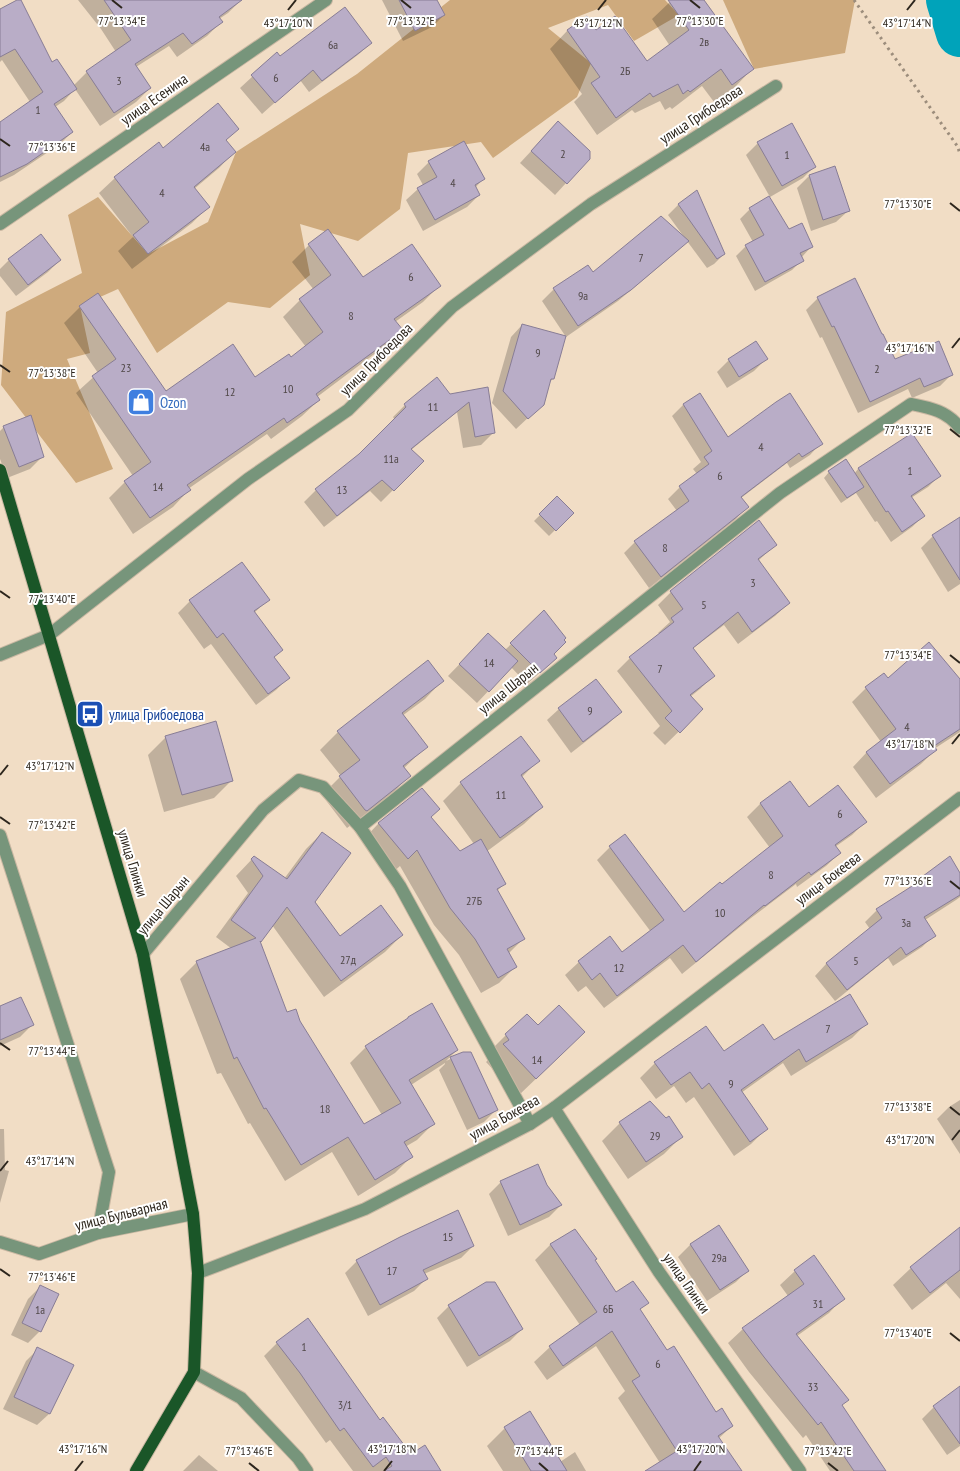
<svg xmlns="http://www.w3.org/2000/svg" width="960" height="1471" font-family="'PT Sans Narrow',sans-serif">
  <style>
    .grass { fill: #ceaa7d }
    .shadow { fill: #0003 }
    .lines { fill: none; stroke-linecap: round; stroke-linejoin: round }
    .river { stroke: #00a3ba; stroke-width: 48 }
    .building { fill: #b9adc7; stroke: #887d95 }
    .minor-casing { stroke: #cab8a3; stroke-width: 14 }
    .major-casing { stroke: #cab8a3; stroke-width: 14 }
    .path { stroke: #9c8d7c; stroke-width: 3; stroke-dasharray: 2.5 4; stroke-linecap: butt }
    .minor { stroke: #77957b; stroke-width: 12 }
    .major { stroke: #1a5628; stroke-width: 12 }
    .ticks { fill: none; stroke: #2d261d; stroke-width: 2 }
    .labels { text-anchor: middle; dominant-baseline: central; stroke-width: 4; stroke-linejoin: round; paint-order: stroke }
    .number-label { font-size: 12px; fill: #504848 }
    .street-label { font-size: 15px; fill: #2d261d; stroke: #fff }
    .shop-label { font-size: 15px; fill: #366cbe; stroke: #fff; text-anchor: start }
    .transit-label { font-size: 15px; fill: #164399; stroke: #fff; text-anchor: start }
    .ticks-label { font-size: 12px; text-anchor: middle; fill: #2d261d; stroke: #fff; stroke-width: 4; stroke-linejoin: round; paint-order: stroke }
  </style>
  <rect width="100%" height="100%" fill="#f1ddc5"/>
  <g class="grass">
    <path d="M 450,0 L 665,0 L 679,15 L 634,41 L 608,5 L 548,28 L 591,63 L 577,97 L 493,158 L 481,142 L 408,153 L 400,209 L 358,241 L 300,224 L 310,275 L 270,308 L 228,302 L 157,353 L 118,289 L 80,306 L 90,353 L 67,359 L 113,469 L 76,483 L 1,385 L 6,312 L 82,273 L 68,215 L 98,197 L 148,254 L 208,222 L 236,152 L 357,74 Z"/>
    <path d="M 723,0 L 855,0 L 845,53 L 754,69 Z"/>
  </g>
  <g class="shadow">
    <path d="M 78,0 L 241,0 L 228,13 L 219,19 L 221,22 L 207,36 L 177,57 L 169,46 L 136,67 L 150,88 L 136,102 L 100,126 L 75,89 L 64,101 L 55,107 L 72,132 L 60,144 L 14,175 L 0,182 L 0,123 L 30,102 L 2,60 L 0,62 L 0,10 L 73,86 L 87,72 L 116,52 L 101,29 Z"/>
    <path d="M 382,0 L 436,0 L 444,15 L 432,27 L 403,41 Z"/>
    <path d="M 672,0 L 702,0 L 752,69 L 735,87 L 714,102 L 702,86 L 672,109 L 670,107 L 665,110 L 660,101 L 635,113 L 632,110 L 597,135 L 574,102 L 582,94 L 550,49 L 567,31 L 586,18 L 596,31 L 647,62 L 670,46 L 652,19 Z"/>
    <path d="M 371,43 L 359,54 L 309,92 L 300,80 L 262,114 L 240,88 L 277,54 L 280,58 Z"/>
    <path d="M 237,129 L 225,141 L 234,152 L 219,168 L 194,189 L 208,207 L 192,223 L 132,269 L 118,251 L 133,237 L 99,193 L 115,178 L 163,149 Z"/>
    <path d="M 546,135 L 566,183 L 555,195 L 520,163 Z"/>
    <path d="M 758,143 L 815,166 L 803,178 L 770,197 L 746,155 Z"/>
    <path d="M 429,162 L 483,179 L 475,188 L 479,195 L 467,207 L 423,231 L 406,200 L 418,189 L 423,185 L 417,174 Z"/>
    <path d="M 835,168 L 848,211 L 836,222 L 811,231 L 797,188 L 809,176 Z"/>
    <path d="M 697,192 L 724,254 L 714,264 L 707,268 L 687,241 L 675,253 L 618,301 L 566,337 L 542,301 L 554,289 L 684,237 L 668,215 L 678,205 Z"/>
    <path d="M 769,198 L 788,231 L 811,247 L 801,258 L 802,260 L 792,270 L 755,291 L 736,256 L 746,246 L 753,242 L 740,219 L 750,209 Z"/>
    <path d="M 328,231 L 363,278 L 439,286 L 423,302 L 395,322 L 401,330 L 385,346 L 317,397 L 319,400 L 302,416 L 271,439 L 267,434 L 188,489 L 189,490 L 173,507 L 133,534 L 109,498 L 125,482 L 133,476 L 76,393 L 98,373 L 64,323 L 80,307 L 165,393 L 255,378 L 290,359 L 306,347 L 283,317 L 300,300 L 314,290 L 292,262 L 309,245 Z"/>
    <path d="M 9,260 L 60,260 L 48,272 L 16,296 L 0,276 L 0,269 Z"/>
    <path d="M 818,298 L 895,361 L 952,374 L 940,386 L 912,398 L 908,389 L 858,413 L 822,337 L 820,338 L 806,310 Z"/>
    <path d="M 522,325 L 553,379 L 548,383 L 530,416 L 516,429 L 492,403 L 511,337 Z"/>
    <path d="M 766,359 L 754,371 L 727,388 L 717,372 L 729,360 Z"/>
    <path d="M 437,379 L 450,395 L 486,388 L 493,433 L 481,445 L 463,448 L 457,412 L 411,450 L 422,461 L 381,502 L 370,491 L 324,527 L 304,502 L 316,490 L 359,456 L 395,420 L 393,417 L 405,405 Z"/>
    <path d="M 699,394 L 728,439 L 821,443 L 810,455 L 790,468 L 787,463 L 741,498 L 747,507 L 736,519 L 649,588 L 624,553 L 635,542 L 677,511 L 668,499 L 680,487 L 697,474 L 693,469 L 701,462 L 672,416 L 683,405 Z"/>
    <path d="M 4,427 L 42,457 L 30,469 L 7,478 L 0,459 L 0,431 Z"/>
    <path d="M 912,434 L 939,476 L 928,487 L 911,498 L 923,516 L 912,527 L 891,542 L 877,521 L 875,522 L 856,493 L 841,503 L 824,478 L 829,472 L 854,474 L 858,469 Z"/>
    <path d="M 557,498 L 572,513 L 549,536 L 534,521 Z"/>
    <path d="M 960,519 L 960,584 L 948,592 L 921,548 L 933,536 Z"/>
    <path d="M 775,545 L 758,561 L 789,603 L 775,616 L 738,644 L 724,625 L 692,649 L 713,676 L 700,689 L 690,697 L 702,709 L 665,745 L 653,733 L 660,726 L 617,671 L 630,658 L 660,634 L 658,633 L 670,622 L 658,605 L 671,592 Z"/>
    <path d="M 268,600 L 254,613 L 273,658 L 288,678 L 276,690 L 256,705 L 211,644 L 204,649 L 178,613 L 190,601 Z"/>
    <path d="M 544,612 L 552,654 L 544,669 L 527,684 L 511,667 L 477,703 L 448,676 L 477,646 L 505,650 Z"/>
    <path d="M 428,662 L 442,681 L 425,699 L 402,716 L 426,747 L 403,769 L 409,776 L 392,794 L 347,828 L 322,795 L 341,776 L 320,750 L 338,732 Z"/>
    <path d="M 887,680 L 960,681 L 960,732 L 934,749 L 935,750 L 921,764 L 876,798 L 853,767 L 867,752 L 881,742 L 852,702 L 866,688 Z"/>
    <path d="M 559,709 L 620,712 L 608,724 L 571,753 L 547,720 Z"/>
    <path d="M 166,737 L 232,780 L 214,798 L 164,812 L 148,755 Z"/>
    <path d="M 521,738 L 538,761 L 521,778 L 542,807 L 524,824 L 486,852 L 504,884 L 496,892 L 523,939 L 508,954 L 515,967 L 499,983 L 481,993 L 459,955 L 434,925 L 400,866 L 391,874 L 362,841 L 378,824 L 422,790 L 430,818 L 460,853 L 474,844 L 443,801 L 461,783 Z"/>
    <path d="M 790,783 L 808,809 L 865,822 L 852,835 L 835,847 L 840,853 L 826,866 L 797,887 L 796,884 L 751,918 L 682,974 L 670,958 L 604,1008 L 586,986 L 578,992 L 565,975 L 579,962 L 622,954 L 651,932 L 597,860 L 610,847 L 684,914 L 770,848 L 747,817 L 760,804 Z"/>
    <path d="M 322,833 L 314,902 L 340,938 L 402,935 L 385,952 L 324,997 L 272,925 L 259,942 L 287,1014 L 299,1021 L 363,1126 L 382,1115 L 350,1063 L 366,1047 L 457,1050 L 446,1061 L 463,1053 L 496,1110 L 484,1122 L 467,1130 L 439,1070 L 445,1064 L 445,1063 L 411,1085 L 433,1124 L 417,1140 L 405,1147 L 411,1157 L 395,1173 L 358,1196 L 332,1152 L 285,1181 L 250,1123 L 248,1124 L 221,1073 L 217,1074 L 180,979 L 197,962 L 232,949 L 216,937 L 248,893 L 236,876 L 254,857 L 284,879 L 306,849 Z"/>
    <path d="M 960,875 L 960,897 L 956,900 L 925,920 L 934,935 L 922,947 L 893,966 L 888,958 L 835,1001 L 815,976 L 826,964 L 870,929 L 865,922 L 877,910 L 913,887 L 920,880 Z"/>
    <path d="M 0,1007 L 32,1025 L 20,1037 L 0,1046 Z"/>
    <path d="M 867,1023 L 852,1038 L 791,1076 L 783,1063 L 741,1093 L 766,1129 L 751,1144 L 734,1156 L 694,1097 L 686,1103 L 674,1086 L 656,1099 L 640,1078 L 655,1063 L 723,1053 Z"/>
    <path d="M 538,1027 L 566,1050 L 518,1096 L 486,1062 L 491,1057 L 488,1053 L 506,1035 Z"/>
    <path d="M 960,1100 L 960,1154 L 937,1119 L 949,1107 Z"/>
    <path d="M 649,1103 L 682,1136 L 664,1154 L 628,1179 L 602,1141 L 620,1123 Z"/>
    <path d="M 0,1129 L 4,1129 L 5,1170 L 9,1171 L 0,1203 Z"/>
    <path d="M 501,1182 L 546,1185 L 561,1205 L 549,1217 L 508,1236 L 489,1194 Z"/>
    <path d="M 719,1226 L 748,1270 L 736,1282 L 707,1301 L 678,1257 L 690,1245 Z"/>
    <path d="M 575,1230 L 616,1294 L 647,1302 L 639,1310 L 666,1352 L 716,1414 L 732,1426 L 718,1439 L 737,1471 L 647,1471 L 660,1463 L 618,1398 L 625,1391 L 596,1346 L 547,1380 L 534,1362 L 550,1347 L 580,1325 L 535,1260 L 550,1245 Z"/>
    <path d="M 401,1238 L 473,1246 L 461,1258 L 424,1274 L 426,1279 L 414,1291 L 368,1316 L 345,1273 L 357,1261 Z"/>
    <path d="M 960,1238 L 960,1299 L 946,1283 L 912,1310 L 893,1285 L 911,1268 Z"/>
    <path d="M 795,1271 L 843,1298 L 829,1313 L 797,1336 L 841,1406 L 885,1471 L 830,1471 L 806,1435 L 803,1438 L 749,1372 L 728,1343 L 743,1329 L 788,1296 L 780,1285 Z"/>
    <path d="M 40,1287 L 40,1331 L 28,1343 L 11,1335 L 28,1299 Z"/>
    <path d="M 449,1306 L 522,1329 L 510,1341 L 467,1367 L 437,1318 Z"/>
    <path d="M 277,1343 L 379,1422 L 411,1456 L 439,1471 L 353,1471 L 330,1440 L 326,1443 L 264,1356 Z"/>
    <path d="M 38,1349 L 49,1414 L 37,1425 L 3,1409 L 26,1361 Z"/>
    <path d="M 960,1388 L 960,1446 L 947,1455 L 922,1419 L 934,1407 Z"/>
    <path d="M 505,1428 L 560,1462 L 575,1452 L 586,1471 L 503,1471 L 487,1446 Z"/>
    <path d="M 199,1455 L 218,1471 L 183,1471 Z"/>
  </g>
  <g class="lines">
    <path class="river" d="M 950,0 L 960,33"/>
  </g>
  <g class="building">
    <path d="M 17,0 L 21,0 L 52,62 L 57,59 L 77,89 L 54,104 L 73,132 L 27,164 L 0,177 L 0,122 L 43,92 L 15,49 L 0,57 L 0,9 Z"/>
    <path d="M 104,0 L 242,0 L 219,17 L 223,22 L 192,44 L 183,33 L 135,64 L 151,88 L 114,113 L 86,71 L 131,40 Z"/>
    <path d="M 399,0 L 437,0 L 445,15 L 415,31 Z"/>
    <path d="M 668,0 L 704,0 L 754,69 L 732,85 L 721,69 L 690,92 L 688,90 L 683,94 L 678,84 L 653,97 L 650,93 L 616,118 L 591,83 L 600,77 L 567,30 L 587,16 L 596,30 L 615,16 L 647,61 L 689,30 Z"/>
    <path d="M 345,7 L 372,43 L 322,81 L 313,70 L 275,103 L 251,75 L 277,52 L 280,56 Z"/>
    <path d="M 218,103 L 239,129 L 226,140 L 236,152 L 194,187 L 210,207 L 148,254 L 133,235 L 149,222 L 114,177 L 159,142 L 163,148 Z"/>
    <path d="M 558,121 L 590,151 L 590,159 L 567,184 L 531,151 Z"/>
    <path d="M 792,123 L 816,167 L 782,186 L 757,142 Z"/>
    <path d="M 464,141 L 485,179 L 475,185 L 480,195 L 435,220 L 417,188 L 437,177 L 428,161 Z"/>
    <path d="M 835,166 L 850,211 L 823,220 L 809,175 Z"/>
    <path d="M 697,190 L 725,254 L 717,259 L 678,204 Z"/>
    <path d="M 769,196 L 789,229 L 802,223 L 813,247 L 800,253 L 804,261 L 765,282 L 745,245 L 764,235 L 749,208 Z"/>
    <path d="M 661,216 L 689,241 L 631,290 L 578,326 L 553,288 L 588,265 L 593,272 Z"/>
    <path d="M 328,229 L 363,277 L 412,244 L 441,286 L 394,319 L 403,330 L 316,394 L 320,400 L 287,423 L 284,418 L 187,485 L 191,490 L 150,518 L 124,481 L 151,462 L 92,376 L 116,359 L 79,306 L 98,293 L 166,391 L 233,344 L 255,377 L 289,354 L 291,357 L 323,332 L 299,299 L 331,275 L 308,244 Z"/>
    <path d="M 41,234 L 61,260 L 28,285 L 8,259 Z"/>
    <path d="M 855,278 L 882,334 L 883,334 L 895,359 L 939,341 L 953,375 L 924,387 L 920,378 L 870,402 L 834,326 L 832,327 L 817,297 Z"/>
    <path d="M 522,324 L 566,336 L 554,379 L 551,379 L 544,405 L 528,419 L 503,391 Z"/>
    <path d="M 756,341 L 768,359 L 739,377 L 728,359 Z"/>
    <path d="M 437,377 L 450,394 L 488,387 L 495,433 L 475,437 L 469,402 L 411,449 L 424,461 L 394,491 L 382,480 L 337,516 L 315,489 L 359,454 L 406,407 L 404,404 Z"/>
    <path d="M 700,393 L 728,437 L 776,402 L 790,393 L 823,444 L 802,457 L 799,453 L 741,497 L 749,507 L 661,577 L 634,541 L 689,501 L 679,486 L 709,464 L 704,457 L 712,451 L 683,404 Z"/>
    <path d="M 31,415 L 44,457 L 19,467 L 3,426 Z"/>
    <path d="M 912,433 L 941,476 L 911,496 L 925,516 L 902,532 L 888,511 L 886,512 L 858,468 Z"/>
    <path d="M 846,459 L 864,487 L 847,498 L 828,471 Z"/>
    <path d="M 557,496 L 574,513 L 556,531 L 539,514 Z"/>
    <path d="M 960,517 L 960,580 L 932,535 Z"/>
    <path d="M 759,520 L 777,545 L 758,559 L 790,603 L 752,632 L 738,612 L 693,648 L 715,676 L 690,695 L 703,709 L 680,733 L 665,718 L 672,711 L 629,657 L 674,622 L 671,618 L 683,609 L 670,591 Z"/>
    <path d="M 242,562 L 270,600 L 254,611 L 283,650 L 274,657 L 290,678 L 268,694 L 223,633 L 217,638 L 189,600 Z"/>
    <path d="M 544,610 L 566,638 L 564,640 L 566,642 L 554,654 L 557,658 L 540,673 L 510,643 Z"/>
    <path d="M 488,633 L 518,661 L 489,692 L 459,664 Z"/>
    <path d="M 929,642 L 960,679 L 960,729 L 934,746 L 937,750 L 890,784 L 866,752 L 896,729 L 865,687 L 884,673 L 888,678 Z"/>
    <path d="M 428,660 L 444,681 L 402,713 L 428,747 L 403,766 L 411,776 L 367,811 L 365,810 L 339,776 L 360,760 L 337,731 Z"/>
    <path d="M 596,679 L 622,712 L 583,742 L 558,708 Z"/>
    <path d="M 216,721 L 233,781 L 182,795 L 165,736 Z"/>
    <path d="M 521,736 L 540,761 L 521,775 L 543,807 L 500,838 L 460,782 Z"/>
    <path d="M 790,781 L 809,807 L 838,785 L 867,822 L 835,845 L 841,853 L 811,875 L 809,872 L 765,906 L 764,905 L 696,962 L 683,945 L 617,996 L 600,973 L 592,980 L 578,961 L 610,936 L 622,952 L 664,920 L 609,846 L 625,834 L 684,912 L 720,882 L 722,884 L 783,836 L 760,803 Z"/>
    <path d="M 422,788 L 440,809 L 431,817 L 460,851 L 481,839 L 506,884 L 497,889 L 525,939 L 507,949 L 517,967 L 498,978 L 475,939 L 450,908 L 417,850 L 408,859 L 378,823 Z"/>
    <path d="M 322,832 L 351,853 L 315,902 L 340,936 L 381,905 L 403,935 L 341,981 L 287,907 L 261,942 L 260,941 L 287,1012 L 296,1009 L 300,1021 L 364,1124 L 401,1103 L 365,1046 L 408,1018 L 408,1017 L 432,1003 L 458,1050 L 409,1080 L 435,1124 L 404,1142 L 413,1157 L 375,1180 L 348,1137 L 301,1165 L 266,1108 L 264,1109 L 237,1057 L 234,1059 L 196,961 L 256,938 L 231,920 L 263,876 L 251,859 L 254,856 L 287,879 Z"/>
    <path d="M 950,856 L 960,873 L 960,895 L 924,917 L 936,936 L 906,955 L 901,947 L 847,990 L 826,963 L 882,918 L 876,909 L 920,881 L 919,879 Z"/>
    <path d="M 850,994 L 868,1024 L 806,1062 L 799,1049 L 741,1090 L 768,1129 L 750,1142 L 709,1083 L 702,1089 L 690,1072 L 671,1085 L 654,1062 L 706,1026 L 724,1051 L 763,1024 L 774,1040 Z"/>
    <path d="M 21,997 L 34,1025 L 0,1040 L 0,1006 Z"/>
    <path d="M 559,1005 L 585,1032 L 536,1079 L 503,1044 L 509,1040 L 505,1034 L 527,1014 L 538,1025 Z"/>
    <path d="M 463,1052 L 471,1052 L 498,1110 L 479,1119 L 450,1057 Z"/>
    <path d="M 650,1101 L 666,1118 L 669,1116 L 683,1137 L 646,1162 L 619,1122 Z"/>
    <path d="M 538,1164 L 547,1185 L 562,1205 L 520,1225 L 500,1181 Z"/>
    <path d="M 458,1210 L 474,1246 L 423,1270 L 428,1279 L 380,1305 L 356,1260 L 400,1237 Z"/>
    <path d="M 719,1225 L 749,1271 L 720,1290 L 690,1244 Z"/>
    <path d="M 960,1227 L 960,1270 L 930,1293 L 910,1267 Z"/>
    <path d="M 575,1229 L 597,1259 L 595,1260 L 616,1292 L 633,1281 L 649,1303 L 640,1309 L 667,1350 L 674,1346 L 716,1412 L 722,1408 L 733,1426 L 718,1436 L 742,1471 L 645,1471 L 677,1451 L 632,1381 L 640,1376 L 612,1331 L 563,1366 L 549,1346 L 597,1312 L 550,1244 Z"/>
    <path d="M 814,1255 L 845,1299 L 796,1334 L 849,1400 L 842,1405 L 886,1471 L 854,1471 L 821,1422 L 818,1425 L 764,1357 L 742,1328 L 804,1284 L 794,1270 Z"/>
    <path d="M 486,1282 L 495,1282 L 523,1329 L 479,1356 L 448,1305 Z"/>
    <path d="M 40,1285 L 59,1294 L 41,1332 L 22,1323 Z"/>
    <path d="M 308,1318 L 380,1420 L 383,1417 L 411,1454 L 425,1445 L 441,1471 L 384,1471 L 392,1466 L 386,1457 L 373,1467 L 344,1428 L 340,1431 L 300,1373 L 276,1342 Z"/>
    <path d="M 37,1347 L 74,1365 L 50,1414 L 14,1397 Z"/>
    <path d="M 960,1386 L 960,1444 L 933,1406 Z"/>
    <path d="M 530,1411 L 567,1471 L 531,1471 L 504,1427 Z"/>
  </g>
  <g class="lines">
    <g class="minor-casing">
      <g id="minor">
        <path d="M 0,224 L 326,0"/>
        <path d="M 0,655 L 49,635 L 248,479 L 348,410 L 452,307 L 591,204 L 776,86"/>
        <path d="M 360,827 L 780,493 L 911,404 C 931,408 947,411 960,428"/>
        <path d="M 0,835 L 109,1172 L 98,1233"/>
        <path d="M 143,954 L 263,810 L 299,780 L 323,787 L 360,827 L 400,886 L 530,1124"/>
        <path d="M 554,1108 L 659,1272 L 800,1471"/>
        <path d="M 0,1242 L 39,1254 L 98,1233 L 193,1214"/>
        <path d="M 198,1273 L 365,1209 L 530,1124 L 554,1108 L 960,798"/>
        <path d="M 194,1372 L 241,1398 L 298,1458 L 307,1471"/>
      </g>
    </g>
    <g class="major-casing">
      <path id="major" d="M 0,470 L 143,954 L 193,1214 L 198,1273 L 194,1372 L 136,1471"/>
    </g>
    <path class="path" d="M 854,0 L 958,147 L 960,155"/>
    <use href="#minor" class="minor"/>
    <use href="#major" class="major"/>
  </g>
  <path class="ticks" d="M 112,0 L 122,8M 401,0 L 411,8M 690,0 L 700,8M 288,10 L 296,0M 598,10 L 606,0M 907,10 L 915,0M 0,139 L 10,146M 950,203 L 960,211M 952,348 L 960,338M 0,365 L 10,372M 950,429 L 960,437M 0,591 L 10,598M 950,655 L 960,663M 952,744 L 960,734M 0,775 L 8,765M 0,817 L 10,824M 950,881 L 960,889M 0,1043 L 10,1050M 950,1107 L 960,1115M 952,1140 L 960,1130M 0,1171 L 8,1161M 0,1269 L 10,1276M 950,1333 L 960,1341M 249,1463 L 259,1471M 539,1463 L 548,1471M 828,1463 L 838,1471M 75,1471 L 83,1461M 384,1471 L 392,1461M 694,1471 L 701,1461"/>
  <defs>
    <g id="shop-square" transform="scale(1.4375)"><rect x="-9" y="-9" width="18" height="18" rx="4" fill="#3f7fe0" stroke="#fff"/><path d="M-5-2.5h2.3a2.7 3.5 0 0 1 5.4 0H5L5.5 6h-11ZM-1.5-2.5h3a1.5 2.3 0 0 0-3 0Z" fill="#fff"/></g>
    <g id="bus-square" transform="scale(1.4375)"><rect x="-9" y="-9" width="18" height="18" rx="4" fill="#1a4fb4" stroke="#fff"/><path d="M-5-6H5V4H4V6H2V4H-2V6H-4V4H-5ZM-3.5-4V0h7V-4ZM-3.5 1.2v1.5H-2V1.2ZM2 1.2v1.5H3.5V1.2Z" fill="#fff"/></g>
  </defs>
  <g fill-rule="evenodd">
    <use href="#shop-square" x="141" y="402"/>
    <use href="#bus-square" x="90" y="714"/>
  </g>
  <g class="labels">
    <g class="number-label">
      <text x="704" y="41">2в</text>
      <text x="333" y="44">6а</text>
      <text x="625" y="70">2Б</text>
      <text x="276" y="77">6</text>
      <text x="119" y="80">3</text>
      <text x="38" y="109">1</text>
      <text x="205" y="146">4а</text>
      <text x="563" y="153">2</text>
      <text x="787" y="154">1</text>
      <text x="453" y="182">4</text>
      <text x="162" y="192">4</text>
      <text x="641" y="257">7</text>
      <text x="411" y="276">6</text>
      <text x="583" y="295">9а</text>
      <text x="351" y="315">8</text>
      <text x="538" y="352">9</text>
      <text x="126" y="367">23</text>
      <text x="877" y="368">2</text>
      <text x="288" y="388">10</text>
      <text x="230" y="391">12</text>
      <text x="433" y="406">11</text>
      <text x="761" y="446">4</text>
      <text x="391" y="458">11а</text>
      <text x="910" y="470">1</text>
      <text x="720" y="475">6</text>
      <text x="158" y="486">14</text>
      <text x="342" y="489">13</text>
      <text x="665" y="547">8</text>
      <text x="753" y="582">3</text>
      <text x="704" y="604">5</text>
      <text x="489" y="662">14</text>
      <text x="660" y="668">7</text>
      <text x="590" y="710">9</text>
      <text x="907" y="726">4</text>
      <text x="501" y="794">11</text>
      <text x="840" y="813">6</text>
      <text x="771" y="874">8</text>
      <text x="474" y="900">27Б</text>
      <text x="720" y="912">10</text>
      <text x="906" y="922">3а</text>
      <text x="348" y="959">27д</text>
      <text x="856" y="960">5</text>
      <text x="619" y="967">12</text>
      <text x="828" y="1028">7</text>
      <text x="537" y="1059">14</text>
      <text x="731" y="1083">9</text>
      <text x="325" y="1108">18</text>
      <text x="655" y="1135">29</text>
      <text x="448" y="1236">15</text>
      <text x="719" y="1257">29а</text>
      <text x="392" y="1270">17</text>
      <text x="818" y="1303">31</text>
      <text x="608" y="1308">6Б</text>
      <text x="40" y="1309">1а</text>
      <text x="304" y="1346">1</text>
      <text x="658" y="1363">6</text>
      <text x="813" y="1386">33</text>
      <text x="345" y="1404">3/1</text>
    </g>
    <g class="street-label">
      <text transform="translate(154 99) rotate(-35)">улица Есенина</text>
      <text transform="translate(701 114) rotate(-33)">улица Грибоедова</text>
      <text transform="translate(376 359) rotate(-45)">улица Грибоедова</text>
      <text transform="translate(508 688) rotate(-39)">улица Шарын</text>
      <text transform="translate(133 863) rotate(73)">улица Глинки</text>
      <text transform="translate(828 878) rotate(-37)">улица Бокеева</text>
      <text transform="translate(163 905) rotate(-50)">улица Шарын</text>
      <text transform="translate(504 1117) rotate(-29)">улица Бокеева</text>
      <text transform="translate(121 1214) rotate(-14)">улица Бульварная</text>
      <text transform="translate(687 1283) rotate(55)">улица Глинки</text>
    </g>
    <g class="shop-label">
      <text x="160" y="402">Ozon</text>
    </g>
    <g class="transit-label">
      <text x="109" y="714">улица Грибоедова</text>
    </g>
  </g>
  <g class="ticks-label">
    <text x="122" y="25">77°13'34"E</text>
    <text x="411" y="25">77°13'32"E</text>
    <text x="700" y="25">77°13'30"E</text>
    <text x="598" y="27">43°17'12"N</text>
    <text x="907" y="27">43°17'14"N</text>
    <text x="288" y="27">43°17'10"N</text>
    <text x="52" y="151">77°13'36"E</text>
    <text x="908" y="208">77°13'30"E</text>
    <text x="910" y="352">43°17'16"N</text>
    <text x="52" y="377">77°13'38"E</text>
    <text x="908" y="434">77°13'32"E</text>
    <text x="52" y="603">77°13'40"E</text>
    <text x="908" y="659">77°13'34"E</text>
    <text x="910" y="748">43°17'18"N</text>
    <text x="50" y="770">43°17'12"N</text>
    <text x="52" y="829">77°13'42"E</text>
    <text x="908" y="885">77°13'36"E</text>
    <text x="52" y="1055">77°13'44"E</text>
    <text x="908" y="1111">77°13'38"E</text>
    <text x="910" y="1144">43°17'20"N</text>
    <text x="50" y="1165">43°17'14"N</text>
    <text x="52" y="1281">77°13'46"E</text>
    <text x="908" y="1337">77°13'40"E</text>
    <text x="83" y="1453">43°17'16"N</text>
    <text x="392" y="1453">43°17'18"N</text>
    <text x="701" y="1453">43°17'20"N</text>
    <text x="249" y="1455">77°13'46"E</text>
    <text x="539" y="1455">77°13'44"E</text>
    <text x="828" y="1455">77°13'42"E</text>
  </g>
</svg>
